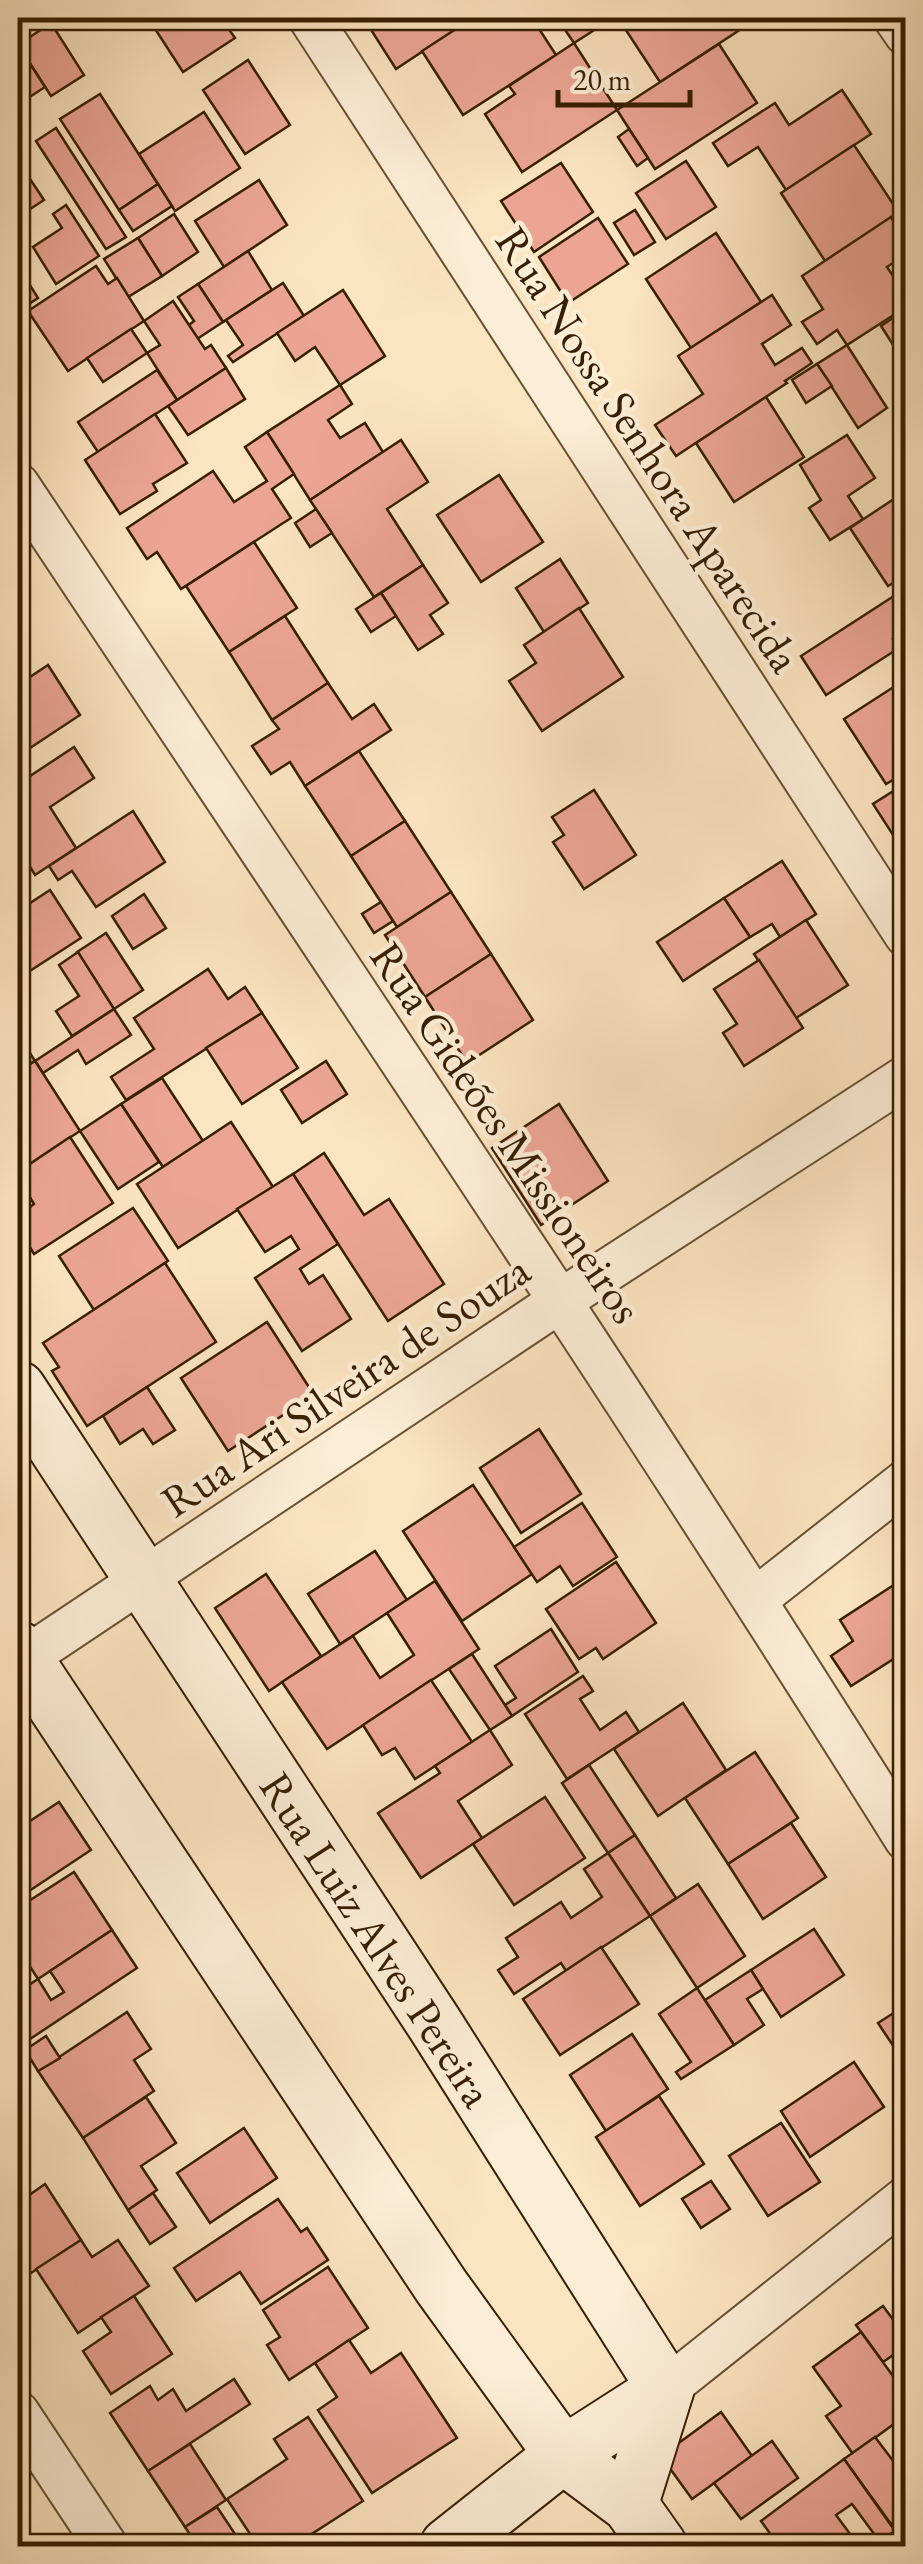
<svg xmlns="http://www.w3.org/2000/svg" width="923" height="2564" font-family="'EB Garamond',serif">
  <style>
    .building { fill: #eca595; stroke: #361f01; stroke-width: 2.5 }
    .lines { fill: none; stroke-linecap: round; stroke-linejoin: round }
    .street-casing { stroke: #675031; stroke-width: 46 }
    .secondary-casing { stroke: #361f01; stroke-width: 59 }
    .street { stroke: #fcedd6; stroke-width: 42 }
    .secondary { stroke: #fcedd6; stroke-width: 55 }
    .labels { text-anchor: middle; dominant-baseline: central; stroke-width: 9; stroke-linejoin: round; paint-order: stroke }
    .street-label { font-size: 45px; fill: #361f01; stroke: #fcedd6 }
  </style>
  <rect width="100%" height="100%" fill="#fbe4c0"/>
  <filter id="stains"><feTurbulence type="fractalNoise" baseFrequency=".002" numOctaves="4"/><feColorMatrix values="0 0 0 0 .2 0 0 0 0 .09 0 0 0 0 .02 0 0 0 .5 -.17"/></filter>
  <radialGradient id="worn" r=".72"><stop offset=".6" stop-color="#630" stop-opacity="0"/><stop offset="1" stop-color="#630" stop-opacity=".3"/></radialGradient>
  <g class="building">
    <path d="M 148,18 L 221,18 L 235,38 L 183,72 Z"/>
    <path d="M 373,18 L 473,18 L 396,69 L 366,22 Z"/>
    <path d="M 473,18 L 532,18 L 556,55 L 463,115 L 422,51 Z"/>
    <path d="M 557,18 L 592,18 L 599,27 L 574,43 Z"/>
    <path d="M 618,18 L 758,18 L 660,82 Z"/>
    <path d="M 51,23 L 84,75 L 51,96 L 18,45 Z"/>
    <path d="M 574,43 L 617,110 L 522,172 L 485,114 L 515,94 L 509,86 Z"/>
    <path d="M 719,44 L 757,103 L 655,169 L 617,110 Z"/>
    <path d="M 18,45 L 45,87 L 19,104 L 18,102 Z"/>
    <path d="M 248,60 L 290,125 L 245,154 L 203,90 Z"/>
    <path d="M 842,90 L 871,134 L 786,190 L 758,147 L 728,166 L 713,143 L 775,103 L 789,125 Z"/>
    <path d="M 100,94 L 158,184 L 119,210 L 60,119 Z"/>
    <path d="M 204,112 L 240,168 L 175,211 L 139,154 Z"/>
    <path d="M 56,128 L 126,237 L 106,249 L 36,141 Z"/>
    <path d="M 629,129 L 648,158 L 637,166 L 618,137 Z"/>
    <path d="M 854,145 L 899,213 L 825,261 L 781,193 Z"/>
    <path d="M 18,161 L 44,200 L 18,217 Z"/>
    <path d="M 686,161 L 716,207 L 666,239 L 636,193 Z"/>
    <path d="M 561,163 L 593,212 L 534,252 L 501,201 Z"/>
    <path d="M 259,180 L 287,225 L 224,267 L 195,221 Z"/>
    <path d="M 158,184 L 172,206 L 133,231 L 119,210 Z"/>
    <path d="M 66,205 L 99,256 L 56,284 L 33,247 L 62,228 L 53,214 Z"/>
    <path d="M 635,210 L 655,242 L 634,255 L 614,223 Z"/>
    <path d="M 174,214 L 198,252 L 162,276 L 138,238 Z"/>
    <path d="M 891,217 L 906,241 L 906,254 L 887,267 L 906,295 L 906,307 L 847,345 L 837,330 L 817,344 L 802,322 L 823,309 L 802,276 Z"/>
    <path d="M 598,218 L 628,264 L 568,303 L 539,257 Z"/>
    <path d="M 716,233 L 761,302 L 691,348 L 646,279 Z"/>
    <path d="M 138,238 L 162,276 L 128,297 L 104,259 Z"/>
    <path d="M 248,251 L 272,290 L 223,322 L 198,284 Z"/>
    <path d="M 18,266 L 38,298 L 18,311 Z"/>
    <path d="M 96,266 L 108,284 L 117,278 L 144,321 L 68,371 L 28,311 Z"/>
    <path d="M 283,283 L 304,316 L 233,362 L 228,356 L 243,345 L 226,320 Z"/>
    <path d="M 198,284 L 223,322 L 197,339 L 189,325 L 194,321 L 178,297 Z"/>
    <path d="M 343,290 L 385,356 L 340,385 L 315,347 L 295,361 L 277,333 Z"/>
    <path d="M 772,295 L 791,325 L 762,344 L 775,365 L 802,348 L 812,363 L 785,381 L 787,383 L 676,456 L 655,425 L 703,394 L 678,356 Z"/>
    <path d="M 173,301 L 205,349 L 211,345 L 226,368 L 177,400 L 147,353 L 160,345 L 144,321 Z"/>
    <path d="M 906,309 L 906,365 L 881,326 Z"/>
    <path d="M 131,329 L 147,353 L 103,382 L 87,358 Z"/>
    <path d="M 847,345 L 887,408 L 858,428 L 817,364 Z"/>
    <path d="M 817,364 L 832,386 L 806,403 L 792,380 Z"/>
    <path d="M 226,368 L 245,399 L 188,435 L 168,406 Z"/>
    <path d="M 157,370 L 177,400 L 98,452 L 78,422 Z"/>
    <path d="M 340,385 L 352,404 L 328,420 L 340,438 L 365,423 L 383,452 L 310,500 L 267,432 Z"/>
    <path d="M 766,397 L 804,457 L 734,502 L 696,443 Z"/>
    <path d="M 155,414 L 187,463 L 153,484 L 157,491 L 120,514 L 85,460 Z"/>
    <path d="M 267,432 L 294,474 L 272,489 L 291,518 L 181,589 L 157,552 L 147,559 L 127,528 L 213,471 L 234,502 L 267,481 L 245,447 Z"/>
    <path d="M 847,435 L 875,478 L 848,496 L 863,519 L 830,540 L 809,508 L 821,500 L 800,465 Z"/>
    <path d="M 401,440 L 428,482 L 387,509 L 423,565 L 374,597 L 310,500 Z"/>
    <path d="M 499,475 L 543,542 L 481,582 L 437,515 Z"/>
    <path d="M 900,495 L 906,503 L 906,575 L 888,586 L 850,528 Z"/>
    <path d="M 316,509 L 332,533 L 310,547 L 295,523 Z"/>
    <path d="M 254,542 L 297,608 L 229,652 L 186,586 Z"/>
    <path d="M 560,559 L 588,603 L 544,632 L 516,588 Z"/>
    <path d="M 423,565 L 448,603 L 430,615 L 443,634 L 418,650 L 381,593 Z"/>
    <path d="M 381,593 L 396,616 L 371,632 L 356,609 Z"/>
    <path d="M 894,596 L 906,614 L 906,631 L 893,639 L 899,648 L 826,695 L 801,656 Z"/>
    <path d="M 579,608 L 623,677 L 542,731 L 509,681 L 536,663 L 524,645 Z"/>
    <path d="M 285,616 L 328,683 L 272,720 L 229,652 Z"/>
    <path d="M 48,665 L 80,715 L 18,756 L 18,685 Z"/>
    <path d="M 906,679 L 906,772 L 886,784 L 844,719 Z"/>
    <path d="M 328,683 L 352,719 L 374,704 L 391,730 L 305,786 L 290,762 L 271,774 L 252,746 L 279,729 L 272,720 Z"/>
    <path d="M 74,747 L 94,778 L 50,807 L 76,848 L 35,875 L 18,847 L 18,784 Z"/>
    <path d="M 359,751 L 405,821 L 351,856 L 305,786 Z"/>
    <path d="M 906,783 L 906,855 L 873,804 Z"/>
    <path d="M 594,790 L 636,855 L 584,889 L 553,842 L 564,835 L 552,817 Z"/>
    <path d="M 133,811 L 165,862 L 96,907 L 72,871 L 58,880 L 49,866 Z"/>
    <path d="M 405,821 L 451,892 L 397,927 L 351,856 Z"/>
    <path d="M 782,861 L 816,914 L 780,937 L 772,924 L 750,937 L 724,898 Z"/>
    <path d="M 50,890 L 81,938 L 22,976 L 18,970 L 18,911 Z"/>
    <path d="M 451,892 L 491,954 L 425,997 L 385,935 Z"/>
    <path d="M 144,894 L 166,928 L 133,949 L 112,916 Z"/>
    <path d="M 724,898 L 750,937 L 683,981 L 657,942 Z"/>
    <path d="M 381,902 L 393,921 L 374,933 L 362,914 Z"/>
    <path d="M 806,920 L 848,985 L 796,1018 L 754,954 Z"/>
    <path d="M 106,933 L 143,990 L 114,1009 L 77,952 Z"/>
    <path d="M 78,952 L 114,1009 L 72,1036 L 56,1011 L 79,996 L 59,965 Z"/>
    <path d="M 491,954 L 533,1020 L 467,1063 L 425,997 Z"/>
    <path d="M 759,960 L 803,1028 L 744,1066 L 723,1033 L 737,1024 L 714,989 Z"/>
    <path d="M 208,969 L 228,999 L 245,987 L 262,1013 L 126,1100 L 111,1077 L 154,1049 L 134,1018 Z"/>
    <path d="M 114,1009 L 131,1035 L 86,1064 L 78,1050 L 43,1073 L 35,1061 Z"/>
    <path d="M 262,1013 L 298,1068 L 242,1104 L 206,1048 Z"/>
    <path d="M 18,1034 L 35,1061 L 18,1072 Z"/>
    <path d="M 35,1061 L 80,1131 L 18,1172 L 18,1072 Z"/>
    <path d="M 326,1061 L 347,1094 L 302,1123 L 281,1090 Z"/>
    <path d="M 162,1078 L 203,1141 L 163,1167 L 121,1104 Z"/>
    <path d="M 121,1104 L 159,1162 L 118,1189 L 80,1131 Z"/>
    <path d="M 559,1104 L 608,1181 L 541,1225 L 492,1148 Z"/>
    <path d="M 231,1122 L 273,1187 L 178,1248 L 137,1184 Z"/>
    <path d="M 70,1137 L 113,1203 L 34,1254 L 18,1228 L 18,1216 L 34,1204 L 18,1178 L 18,1172 Z"/>
    <path d="M 324,1153 L 364,1215 L 389,1199 L 444,1284 L 388,1321 L 293,1174 Z"/>
    <path d="M 293,1174 L 338,1244 L 300,1269 L 309,1284 L 323,1275 L 351,1319 L 302,1351 L 255,1278 L 299,1249 L 291,1236 L 265,1252 L 237,1209 Z"/>
    <path d="M 133,1208 L 168,1261 L 94,1310 L 59,1256 Z"/>
    <path d="M 165,1263 L 216,1342 L 87,1426 L 52,1371 L 59,1367 L 43,1343 Z"/>
    <path d="M 267,1322 L 314,1395 L 228,1451 L 181,1378 Z"/>
    <path d="M 147,1387 L 175,1430 L 153,1444 L 143,1429 L 120,1444 L 103,1416 Z"/>
    <path d="M 539,1429 L 581,1494 L 521,1533 L 480,1468 Z"/>
    <path d="M 473,1485 L 532,1574 L 462,1621 L 403,1531 Z"/>
    <path d="M 582,1503 L 617,1557 L 573,1586 L 560,1566 L 537,1582 L 514,1547 Z"/>
    <path d="M 375,1551 L 407,1600 L 340,1644 L 308,1594 Z"/>
    <path d="M 616,1562 L 656,1623 L 603,1659 L 596,1648 L 579,1659 L 546,1609 Z"/>
    <path d="M 266,1574 L 321,1656 L 269,1691 L 215,1608 Z"/>
    <path d="M 906,1577 L 906,1651 L 851,1686 L 831,1656 L 853,1641 L 840,1620 Z"/>
    <path d="M 435,1581 L 479,1649 L 327,1749 L 282,1682 L 353,1636 L 380,1678 L 414,1655 L 387,1613 Z"/>
    <path d="M 551,1629 L 578,1672 L 512,1716 L 505,1705 L 516,1698 L 495,1666 Z"/>
    <path d="M 472,1654 L 512,1716 L 490,1730 L 449,1669 Z"/>
    <path d="M 583,1676 L 593,1691 L 580,1699 L 600,1730 L 626,1712 L 639,1732 L 567,1779 L 525,1714 Z"/>
    <path d="M 431,1680 L 472,1742 L 415,1779 L 395,1748 L 382,1755 L 363,1725 Z"/>
    <path d="M 683,1703 L 726,1770 L 658,1816 L 614,1749 Z"/>
    <path d="M 490,1730 L 512,1765 L 458,1801 L 482,1838 L 421,1878 L 378,1813 L 440,1773 L 435,1766 Z"/>
    <path d="M 755,1752 L 798,1818 L 728,1864 L 685,1798 Z"/>
    <path d="M 589,1765 L 635,1835 L 608,1853 L 562,1783 Z"/>
    <path d="M 545,1797 L 585,1858 L 514,1905 L 473,1844 Z"/>
    <path d="M 59,1802 L 91,1850 L 26,1893 L 18,1880 L 18,1829 Z"/>
    <path d="M 791,1823 L 826,1877 L 763,1919 L 728,1864 Z"/>
    <path d="M 635,1835 L 676,1898 L 650,1916 L 608,1853 Z"/>
    <path d="M 608,1853 L 650,1916 L 566,1971 L 561,1963 L 514,1994 L 498,1970 L 518,1957 L 506,1938 L 561,1902 L 571,1918 L 602,1897 L 584,1869 Z"/>
    <path d="M 74,1872 L 112,1930 L 38,1979 L 18,1948 L 18,1936 L 24,1931 L 18,1921 L 18,1908 Z"/>
    <path d="M 698,1884 L 745,1956 L 697,1988 L 650,1916 Z"/>
    <path d="M 814,1929 L 844,1975 L 781,2017 L 751,1970 Z"/>
    <path d="M 112,1930 L 137,1968 L 18,2047 L 18,1992 L 38,1979 L 51,2000 L 64,1992 L 50,1971 Z"/>
    <path d="M 601,1947 L 639,2004 L 560,2055 L 523,1999 Z"/>
    <path d="M 751,1970 L 763,1989 L 747,1999 L 764,2025 L 734,2045 L 705,2000 Z"/>
    <path d="M 697,1988 L 734,2045 L 681,2079 L 676,2072 L 691,2062 L 659,2014 Z"/>
    <path d="M 906,2005 L 906,2065 L 878,2023 Z"/>
    <path d="M 127,2012 L 151,2049 L 134,2060 L 154,2091 L 83,2138 L 38,2071 Z"/>
    <path d="M 632,2034 L 668,2089 L 606,2131 L 570,2075 Z"/>
    <path d="M 46,2036 L 60,2058 L 38,2071 L 25,2050 Z"/>
    <path d="M 854,2062 L 884,2107 L 810,2157 L 781,2111 Z"/>
    <path d="M 659,2096 L 704,2164 L 640,2206 L 596,2137 Z"/>
    <path d="M 146,2097 L 176,2143 L 141,2166 L 157,2190 L 128,2210 L 83,2138 Z"/>
    <path d="M 781,2123 L 820,2182 L 768,2216 L 729,2156 Z"/>
    <path d="M 244,2128 L 277,2178 L 210,2223 L 177,2173 Z"/>
    <path d="M 711,2181 L 730,2209 L 701,2228 L 682,2199 Z"/>
    <path d="M 45,2184 L 81,2240 L 22,2279 L 18,2271 L 18,2203 Z"/>
    <path d="M 153,2193 L 176,2227 L 150,2244 L 128,2210 Z"/>
    <path d="M 278,2199 L 301,2232 L 307,2228 L 328,2260 L 261,2304 L 240,2272 L 196,2301 L 174,2268 Z"/>
    <path d="M 81,2240 L 92,2257 L 118,2240 L 149,2286 L 78,2333 L 36,2269 Z"/>
    <path d="M 328,2267 L 368,2328 L 289,2380 L 267,2345 L 280,2337 L 263,2310 Z"/>
    <path d="M 134,2296 L 172,2354 L 111,2394 L 83,2351 L 111,2332 L 101,2317 Z"/>
    <path d="M 883,2306 L 903,2333 L 906,2332 L 906,2346 L 883,2362 L 856,2325 Z"/>
    <path d="M 861,2332 L 906,2394 L 906,2415 L 853,2454 L 826,2416 L 841,2406 L 813,2367 Z"/>
    <path d="M 349,2340 L 371,2373 L 401,2353 L 457,2438 L 372,2493 L 318,2410 L 337,2397 L 315,2363 Z"/>
    <path d="M 234,2379 L 250,2404 L 148,2471 L 110,2413 L 150,2386 L 158,2400 L 173,2389 L 186,2411 Z"/>
    <path d="M 721,2412 L 752,2456 L 692,2499 L 661,2456 Z"/>
    <path d="M 308,2417 L 363,2501 L 293,2546 L 258,2546 L 227,2499 L 287,2459 L 274,2439 Z"/>
    <path d="M 875,2437 L 906,2478 L 906,2514 L 891,2524 L 844,2459 Z"/>
    <path d="M 772,2441 L 798,2478 L 741,2519 L 714,2483 Z"/>
    <path d="M 190,2444 L 226,2500 L 185,2527 L 148,2471 Z"/>
    <path d="M 844,2459 L 895,2531 L 880,2542 L 852,2504 L 836,2515 L 859,2546 L 779,2546 L 761,2521 Z"/>
    <path d="M 217,2507 L 243,2546 L 198,2546 L 185,2527 Z"/>
    <path d="M 906,2523 L 906,2546 L 895,2546 L 888,2536 Z"/>
  </g>
  <g class="lines">
    <g class="street-casing">
      <g id="street">
        <path d="M 310,18 L 906,935"/>
        <path d="M 895,18 L 906,34"/>
        <path d="M 18,485 C 316,934 619,1381 906,1839"/>
        <path d="M 756,1599 L 906,1481"/>
        <path d="M 18,1663 L 560,1301 L 906,1077"/>
        <path d="M 666,2389 L 906,2198"/>
        <path d="M 18,2413 L 106,2546"/>
      </g>
    </g>
    <g class="secondary-casing">
      <g id="secondary">
        <path d="M 18,1389 L 434,2023 L 666,2389 L 630,2505"/>
        <path d="M 18,1649 L 441,2286 L 563,2455 L 630,2505 L 659,2546"/>
        <path d="M 448,2546 L 563,2455 L 666,2389"/>
      </g>
    </g>
    <use href="#street" class="street"/>
    <use href="#secondary" class="secondary"/>
  </g>
  <g class="labels">
    <g class="street-label">
      <text transform="translate(649 449) rotate(57)">Rua Nossa Senhora Aparecida</text>
      <text transform="translate(507 1132) rotate(56)">Rua Gideões Missioneiros</text>
      <text transform="translate(345 1385) rotate(-34)">Rua Ari Silveira de Souza</text>
      <text transform="translate(377 1939) rotate(57)">Rua Luiz Alves Pereira</text>
    </g>
  </g>
  <rect width="923" height="2564" fill="none" stroke="#fbe4c0" stroke-width="60"/>
  <rect x="20" y="20" width="883" height="2524" fill="none" stroke="#361f01" stroke-width="5"/>
  <rect x="30" y="30" width="863" height="2504" fill="none" stroke="#361f01" stroke-width="2.5"/>
  <path d="M558 90v15h132v-15" fill="none" stroke="#361f01" stroke-width="5"/>
  <text x="573" y="90" font-size="30" fill="#361f01" stroke="#fcedd6" stroke-width="8" paint-order="stroke">20 m</text>
  <rect width="100%" height="100%" filter="url(#stains)"/>
  <rect width="100%" height="100%" fill="url(#worn)"/>
</svg>
